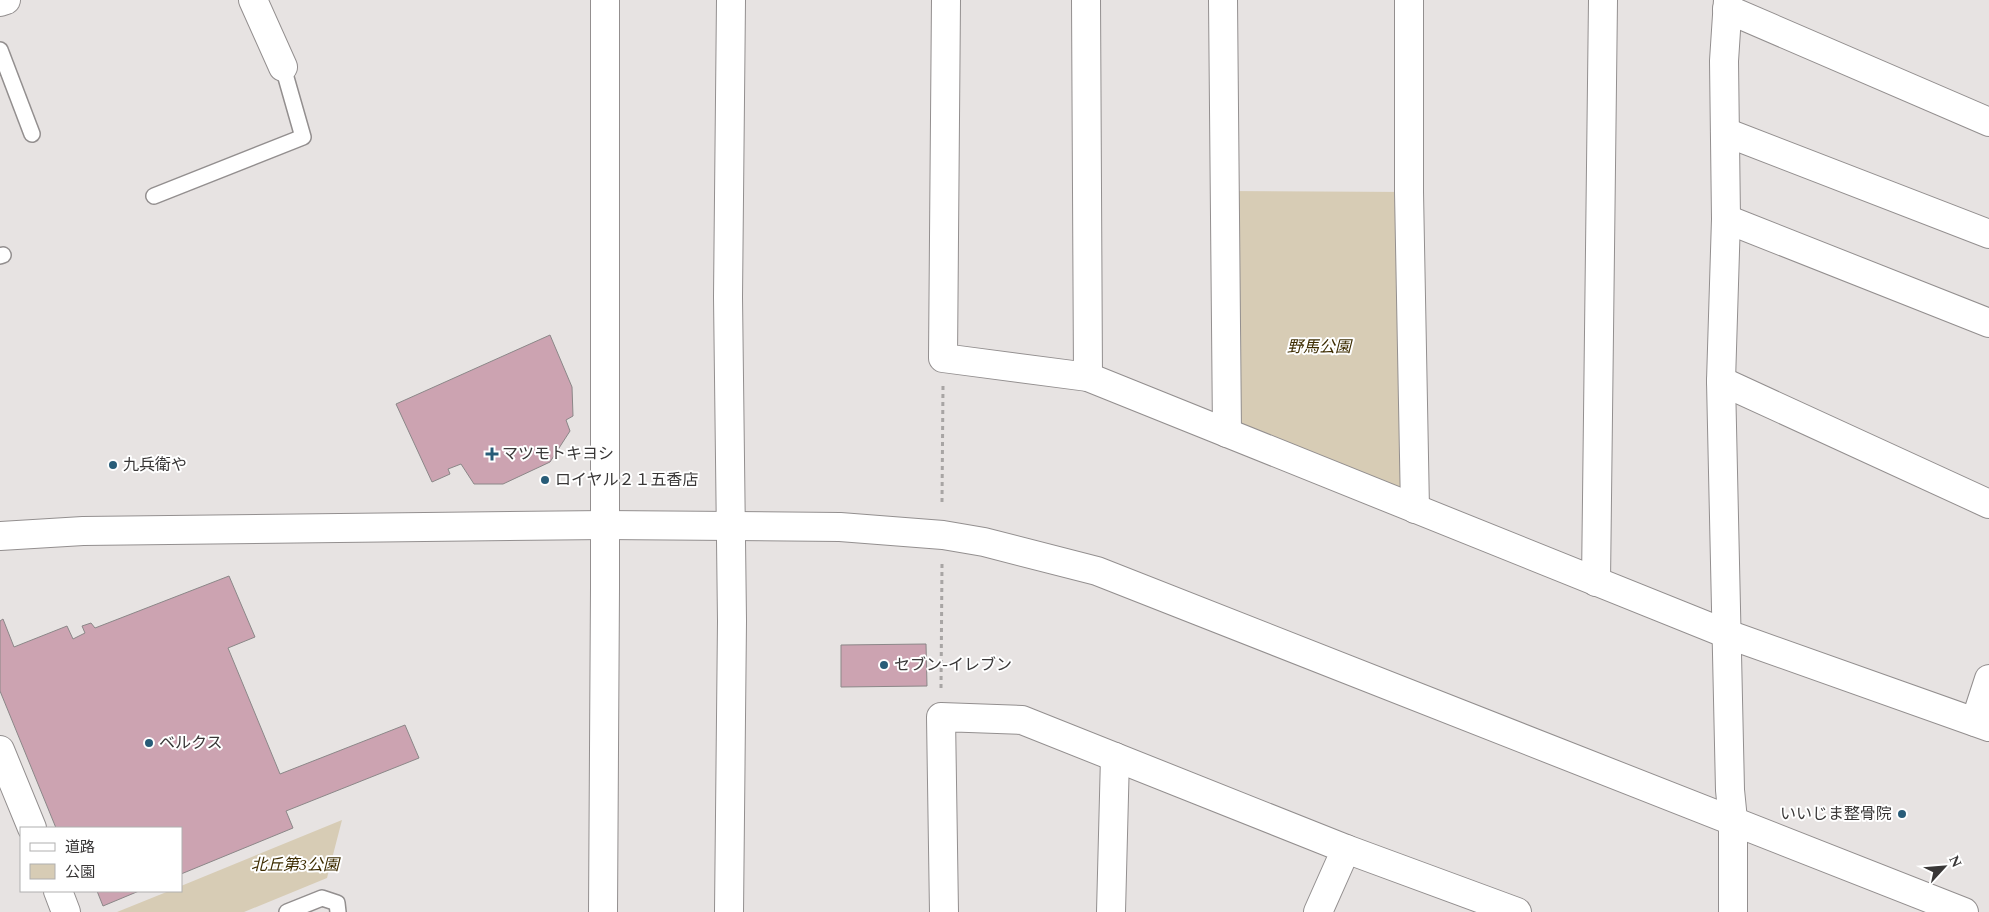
<svg xmlns="http://www.w3.org/2000/svg" width="1989" height="912" font-family="Spectral,'Noto Sans JP',serif">
  <style>
    .green { fill: #d7ccb5 }
    .building { fill: #cca3b1; stroke: #8b8788 }
    .lines { fill: none; stroke-linecap: round; stroke-linejoin: round }
    .service-casing { stroke: #938f8f; stroke-width: 18 }
    .minor-casing { stroke: #938f8f; stroke-width: 30 }
    .tertiary-casing { stroke: #938f8f; stroke-width: 30 }
    .path { stroke: #a8a5a4; stroke-width: 3; stroke-dasharray: 4 4; stroke-linecap: butt }
    .service { stroke: #fff; stroke-width: 15 }
    .minor { stroke: #fff; stroke-width: 28 }
    .tertiary { stroke: #fff; stroke-width: 28 }
    .poi-dot { fill: #285c78; stroke: #fff; stroke-width: 2 }
    .labels { text-anchor: middle; dominant-baseline: central; stroke-width: 4; stroke-linejoin: round; paint-order: stroke }
    .park-label { font-size: 16px; font-style: italic; fill: #3d2c00; stroke: #fff }
    .poi-label { font-size: 16px; fill: #393737; stroke: #fff; text-anchor: start }
  </style>
  <rect width="100%" height="100%" fill="#e7e3e2"/>
  <g class="green">
    <path d="M 1224,191 L 1409,192 L 1415,509 L 1227,433 Z"/>
    <path d="M 342,820 L 327,878 L 244,912 L 117,912 L 169,891 L 181,891 L 181,886 Z"/>
  </g>
  <g class="building">
    <path d="M 550,335 L 572,387 L 573,416 L 566,420 L 570,431 L 550,462 L 503,484 L 474,484 L 461,464 L 448,469 L 450,474 L 432,482 L 396,404 Z"/>
    <path d="M 229,576 L 255,637 L 228,648 L 280,774 L 405,725 L 419,758 L 286,811 L 293,828 L 181,874 L 181,828 L 56,828 L 0,691 L 0,621 L 3,619 L 14,647 L 67,626 L 73,639 L 85,633 L 82,626 L 91,623 L 95,628 Z"/>
    <path d="M 926,644 L 927,686 L 841,687 L 841,645 Z"/>
    <path d="M 97,891 L 139,891 L 103,906 Z"/>
  </g>
  <g class="lines">
    <g class="service-casing">
      <g id="service">
        <path d="M 0,50 L 32,134"/>
        <path d="M 154,196 L 303,137 L 283,67"/>
        <path d="M 0,256 L 3,255"/>
        <path d="M 287,912 L 322,898 L 337,903 L 338,912"/>
      </g>
    </g>
    <g class="minor-casing">
      <g id="minor">
        <path d="M 253,0 L 283,67"/>
        <path d="M 946,0 L 943,358 L 1088,377 L 1727,634 L 1989,727"/>
        <path d="M 1086,0 L 1088,377"/>
        <path d="M 1223,0 L 1227,433"/>
        <path d="M 1409,0 L 1409,192 L 1415,509"/>
        <path d="M 1728,0 L 1724,61 L 1726,219 L 1721,381 L 1730,790 L 1733,820 L 1733,912"/>
        <path d="M 0,2 L 6,0"/>
        <path d="M 1727,9 L 1989,122"/>
        <path d="M 1725,132 L 1989,234"/>
        <path d="M 1726,219 L 1989,323"/>
        <path d="M 1721,381 L 1989,504"/>
        <path d="M 1596,582 L 1603,0"/>
        <path d="M 1975,722 L 1989,679"/>
        <path d="M 0,750 L 32,828"/>
        <path d="M 1346,849 L 1517,912"/>
        <path d="M 58,891 L 66,912"/>
        <path d="M 603,912 L 605,588 L 605,0"/>
        <path d="M 729,912 L 732,621 L 728,297 L 731,0"/>
        <path d="M 944,912 L 941,717 L 1022,720 L 1346,849 L 1318,912"/>
        <path d="M 1111,912 L 1115,757"/>
      </g>
    </g>
    <g class="tertiary-casing">
      <path id="tertiary" d="M 0,536 L 83,531 L 605,525 L 840,527 L 943,535 L 984,542 L 1097,571 L 1964,912"/>
    </g>
    <g class="path">
      <path d="M 942,502 L 943,386"/>
      <path d="M 941,688 L 942,564"/>
    </g>
    <use href="#service" class="service"/>
    <use href="#minor" class="minor"/>
    <use href="#tertiary" class="tertiary"/>
  </g>
  <g class="poi-dot">
    <path d="M489.5 446.5h5v5h5v5h-5v5h-5v-5h-5v-5h5z"/>
    <circle cx="113" cy="465" r="5"/>
    <circle cx="545" cy="480" r="5"/>
    <circle cx="884" cy="665" r="5"/>
    <circle cx="149" cy="743" r="5"/>
    <circle cx="1902" cy="814" r="5"/>
  </g>
  <g class="labels">
    <g class="park-label">
      <text x="1319" y="347">野馬公園</text>
      <text x="295" y="865">北丘第3公園</text>
    </g>
    <g class="poi-label">
      <text x="502" y="454">マツモトキヨシ</text>
      <text x="123" y="465">九兵衛や</text>
      <text x="555" y="480">ロイヤル２１五香店</text>
      <text x="894" y="665">セブン-イレブン</text>
      <text x="159" y="743">ベルクス</text>
      <text x="1892" y="814" text-anchor="end">いいじま整骨院</text>
    </g>
  </g>
  <rect x="20" y="827" width="162" height="65" fill="#ffffff" stroke="#b0afaf"/>
  <rect x="30" y="843" width="25" height="8" fill="#ffffff" stroke="#b0afaf"/>
  <text x="65" y="852" font-size="15" fill="#393737">道路</text>
  <rect x="30" y="864" width="25" height="15" fill="#d7ccb5" stroke="#b0afaf"/>
  <text x="65" y="877" font-size="15" fill="#393737">公園</text>
  <g transform="translate(1944 867) rotate(64)" stroke="#ffffff" stroke-width="4" paint-order="stroke">
  <path d="M0-4L9 19L0 12L-9 19Z" fill="#393737"/>
  <text y="-8" font-size="14" font-weight="bold" text-anchor="middle" fill="#393737">N</text>
  </g>
</svg>
